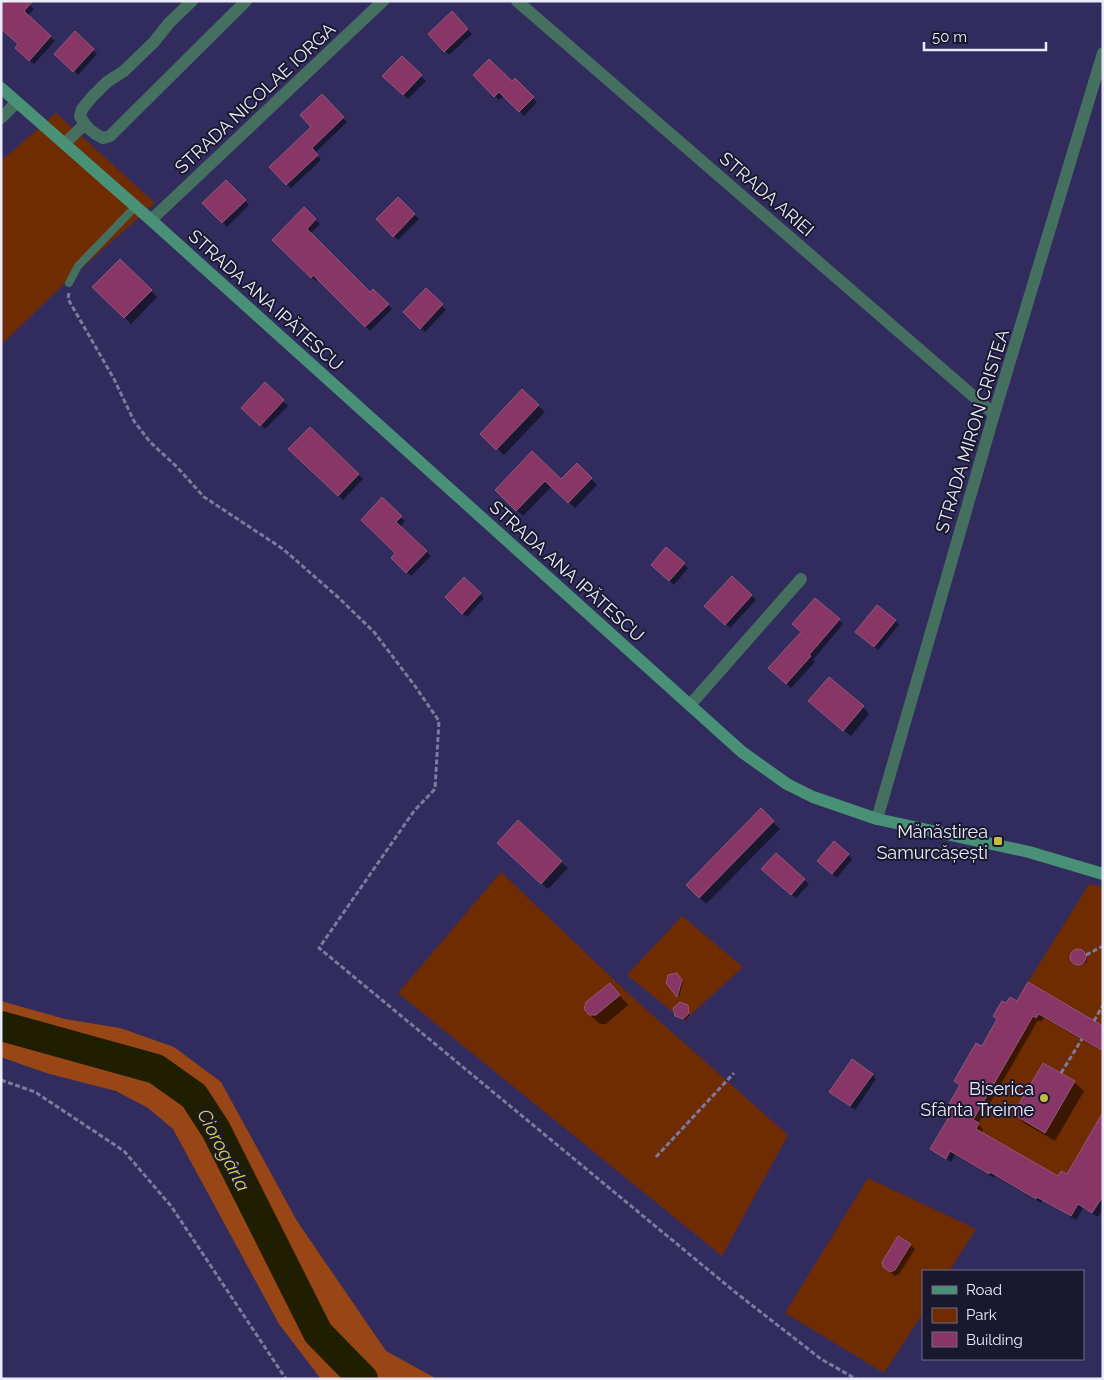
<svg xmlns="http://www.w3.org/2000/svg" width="1104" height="1380" font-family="Raleway,sans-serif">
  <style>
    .green { fill: #6f2c00 }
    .forest { fill: #984616 }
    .shadow { fill: #0007 }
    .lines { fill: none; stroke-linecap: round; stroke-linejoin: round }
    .river { stroke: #201e00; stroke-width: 30 }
    .building { fill: #873665; stroke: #935878 }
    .path { stroke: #7e7a9e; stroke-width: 3; stroke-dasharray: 5 2.5; stroke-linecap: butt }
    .lane { stroke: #45705f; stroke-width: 8 }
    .street { stroke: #45705f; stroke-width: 12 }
    .secondary { stroke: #499176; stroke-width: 12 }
    .poi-dot { fill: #c2bd3f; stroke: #1a182f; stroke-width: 2 }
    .labels { text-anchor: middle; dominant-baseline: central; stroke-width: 4; stroke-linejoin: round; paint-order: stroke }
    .street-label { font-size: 18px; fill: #ececf9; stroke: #1a182f }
    .poi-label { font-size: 18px; fill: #ececf9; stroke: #1a182f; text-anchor: end }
    .water-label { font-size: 19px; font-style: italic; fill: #d4cf46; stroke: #1a182f }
  </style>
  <rect width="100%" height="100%" fill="#322b5e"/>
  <g class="green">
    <path d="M 56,113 L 155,203 L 65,283 L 1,345 L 1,161 Z"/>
    <path d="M 501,872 L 631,996 L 788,1135 L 722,1256 L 398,993 Z"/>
    <path d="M 1089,884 L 1103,887 L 1103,1026 L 1028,982 Z"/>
    <path d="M 682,916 L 743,967 L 684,1021 L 627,975 Z"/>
    <path d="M 1039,1014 L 1103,1051 L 1103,1112 L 1067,1174 L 1061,1171 L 1058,1176 L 976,1129 L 979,1123 L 973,1120 L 1033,1016 L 1036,1018 Z"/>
    <path d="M 868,1178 L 976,1229 L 949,1271 L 923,1271 L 923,1313 L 884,1373 L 785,1313 Z"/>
  </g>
  <path class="forest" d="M 1,1001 L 65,1019 L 120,1028 L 174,1047 L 221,1082 L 297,1221 L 386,1351 L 437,1379 L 321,1379 L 279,1324 L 173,1129 L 148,1108 L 116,1091 L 46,1073 L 1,1057 Z"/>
  <g class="shadow">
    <path d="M 26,1 L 34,9 L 27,16 L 55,41 L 34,64 L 16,48 L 20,44 L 1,27 Z"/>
    <path d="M 451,13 L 472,34 L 449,55 L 429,34 Z"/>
    <path d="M 75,33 L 97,54 L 78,75 L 56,54 Z"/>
    <path d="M 402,57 L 426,81 L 408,99 L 384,76 Z"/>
    <path d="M 475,75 L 512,83 L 515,80 L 537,102 L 524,116 L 504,96 L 499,100 Z"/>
    <path d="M 322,96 L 347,122 L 315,153 L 321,160 L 291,188 L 271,167 L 313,127 Z"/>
    <path d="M 226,181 L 249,205 L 227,227 L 204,203 Z"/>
    <path d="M 398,199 L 419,219 L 398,240 L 378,219 Z"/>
    <path d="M 304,209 L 320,224 L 310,234 L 370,294 L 373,290 L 392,309 L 370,331 L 318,278 L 316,281 L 274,240 Z"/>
    <path d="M 120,261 L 157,297 L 131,324 L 94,287 Z"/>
    <path d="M 426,290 L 446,310 L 425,332 L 405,312 Z"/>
    <path d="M 265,384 L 288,406 L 265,429 L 243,408 Z"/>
    <path d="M 522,391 L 545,412 L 504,455 L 482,434 Z"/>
    <path d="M 310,428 L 363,479 L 343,500 L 290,449 Z"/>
    <path d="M 532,453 L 561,481 L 577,465 L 597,485 L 575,508 L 552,486 L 523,516 L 496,490 Z"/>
    <path d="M 382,499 L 405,521 L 400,527 L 431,556 L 411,576 L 392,558 L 397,553 Z"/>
    <path d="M 666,549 L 688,568 L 674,585 L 657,569 Z"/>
    <path d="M 732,578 L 756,600 L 730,628 L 706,605 Z"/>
    <path d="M 464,579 L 484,598 L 467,617 L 446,597 Z"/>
    <path d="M 839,620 L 843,624 L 813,660 L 815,662 L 791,688 L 770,668 Z"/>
    <path d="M 895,621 L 899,625 L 878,650 L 861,636 Z"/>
    <path d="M 863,707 L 869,714 L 851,736 L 817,708 Z"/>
    <path d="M 761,810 L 780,829 L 706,904 L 688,885 Z"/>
    <path d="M 505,849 L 561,862 L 568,868 L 548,889 Z"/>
    <path d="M 776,854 L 809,884 L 796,898 L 767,873 Z"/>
    <path d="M 848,855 L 852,859 L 837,878 L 823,865 Z"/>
    <path d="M 1076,950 L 1081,951 L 1087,958 L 1087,962 L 1083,964 L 1075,962 L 1072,959 L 1072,955 Z"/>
    <path d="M 676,975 L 683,982 L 679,997 L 667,983 Z"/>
    <path d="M 610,984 L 628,1005 L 606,1024 L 600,1024 L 590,1015 Z"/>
    <path d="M 1018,1003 L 1103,1027 L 1103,1052 L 1044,1018 L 1041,1022 L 1038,1020 L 978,1124 L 983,1129 L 981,1133 L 1059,1177 L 1067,1176 L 1103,1114 L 1103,1208 L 1098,1217 L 1083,1208 L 1076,1220 L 1042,1200 L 1041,1203 L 995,1176 L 994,1178 L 955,1155 L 951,1162 L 932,1149 L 950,1119 L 945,1114 L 960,1086 L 955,1081 L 982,1047 L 1006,1004 Z"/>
    <path d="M 687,1006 L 690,1015 L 685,1020 L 679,1017 L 676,1015 Z"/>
    <path d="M 872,1075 L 876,1079 L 855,1110 L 835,1096 Z"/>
    <path d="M 1074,1082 L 1084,1091 L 1055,1141 L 1024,1123 L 1015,1114 Z"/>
    <path d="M 910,1245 L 915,1249 L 899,1274 L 895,1276 L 884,1267 Z"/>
  </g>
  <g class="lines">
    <path class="river" d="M 1,1026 L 156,1069 L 194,1096 L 216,1130 L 318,1333 L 363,1379"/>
  </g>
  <g class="building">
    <path d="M 6,1 L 33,1 L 24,11 L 51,36 L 29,61 L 15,48 L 18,44 L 1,29 L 1,6 Z"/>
    <path d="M 452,11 L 468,29 L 444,52 L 428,34 Z"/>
    <path d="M 75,31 L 94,49 L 73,72 L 54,54 Z"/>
    <path d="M 402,56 L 422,75 L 403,95 L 382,76 Z"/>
    <path d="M 489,59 L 512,81 L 515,78 L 534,97 L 519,112 L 499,92 L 494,97 L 473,75 Z"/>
    <path d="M 322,94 L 344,117 L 312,148 L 318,155 L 286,185 L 269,167 L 311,127 L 300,115 Z"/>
    <path d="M 226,180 L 246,200 L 222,223 L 202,203 Z"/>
    <path d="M 398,197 L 415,214 L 393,237 L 376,219 Z"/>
    <path d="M 304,207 L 316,219 L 307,229 L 370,292 L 373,289 L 389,304 L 365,327 L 313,275 L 311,278 L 272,240 Z"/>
    <path d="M 120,259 L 152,290 L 124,318 L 92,287 Z"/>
    <path d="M 426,288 L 443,304 L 420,329 L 403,312 Z"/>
    <path d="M 265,382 L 284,400 L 260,426 L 241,408 Z"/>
    <path d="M 522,389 L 539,405 L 496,450 L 480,434 Z"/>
    <path d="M 310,427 L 359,474 L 338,496 L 288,449 Z"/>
    <path d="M 532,451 L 561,479 L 577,463 L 592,478 L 568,503 L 545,481 L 516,511 L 495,490 Z"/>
    <path d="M 382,497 L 402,516 L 396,522 L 427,551 L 406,573 L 391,558 L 395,553 L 361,520 Z"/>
    <path d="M 666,547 L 685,563 L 669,581 L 651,565 Z"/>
    <path d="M 732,576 L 752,595 L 725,625 L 704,606 Z"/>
    <path d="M 464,577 L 481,593 L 462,614 L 445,597 Z"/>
    <path d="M 815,598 L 840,619 L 809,655 L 811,656 L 786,684 L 768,668 L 801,632 L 792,624 Z"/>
    <path d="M 877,605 L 896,620 L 874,647 L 855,632 Z"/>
    <path d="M 829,677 L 864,706 L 843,731 L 808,701 Z"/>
    <path d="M 761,808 L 774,821 L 699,898 L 686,885 Z"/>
    <path d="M 518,820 L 562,861 L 541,884 L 497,843 Z"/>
    <path d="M 834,841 L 849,854 L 832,874 L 817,861 Z"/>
    <path d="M 776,853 L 805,879 L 791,895 L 761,869 Z"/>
    <circle cx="1078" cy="957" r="8"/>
    <path d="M 677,973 L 682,980 L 677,997 L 666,983 L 668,975 Z"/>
    <path d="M 1028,982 L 1103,1026 L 1103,1051 L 1039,1014 L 1036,1018 L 1033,1016 L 973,1120 L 979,1123 L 976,1129 L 1058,1176 L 1061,1171 L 1067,1174 L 1103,1112 L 1103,1196 L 1092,1213 L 1078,1204 L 1071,1216 L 1037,1197 L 1036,1199 L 990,1172 L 989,1174 L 950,1151 L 946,1159 L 930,1149 L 949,1117 L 943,1114 L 960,1085 L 954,1081 L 976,1043 L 982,1046 L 997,1019 L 993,1016 L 1002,1001 L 1006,1003 L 1010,997 L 1017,1001 Z"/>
    <path d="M 610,983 L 620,995 L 596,1015 L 589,1015 L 584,1009 L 586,1002 Z"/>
    <path d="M 680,1002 L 688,1005 L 689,1013 L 683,1019 L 675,1016 L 673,1008 Z"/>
    <path d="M 852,1059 L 873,1074 L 850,1106 L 829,1092 Z"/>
    <path d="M 1043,1063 L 1075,1081 L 1045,1133 L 1013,1114 Z"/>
    <path d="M 898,1236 L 911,1244 L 895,1270 L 890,1272 L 883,1267 L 882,1262 Z"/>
  </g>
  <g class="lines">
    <g class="path">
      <path d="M 69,293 L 68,299 L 114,379 L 134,421 L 150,442 L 177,467 L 204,497 L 283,549 L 339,598 L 374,632 L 415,686 L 439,721 L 435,789 L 414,811 L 319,948 L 735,1292 L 821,1359 L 856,1379"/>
      <path d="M 1086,955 L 1103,946"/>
      <path d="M 1094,1021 L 1103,1005"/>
      <path d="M 1061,1073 L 1082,1039"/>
      <path d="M 1,1080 L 35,1092 L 124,1151 L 171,1206 L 286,1379"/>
      <path d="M 656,1157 L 734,1073"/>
    </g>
    <path class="lane" d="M 69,283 L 78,266 L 136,206"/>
    <g class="street">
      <path d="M 192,1 L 169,23 L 154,42 L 124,71 L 107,82 L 91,98 L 82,109 L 80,116 C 85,127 92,133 103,138 L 110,136 L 246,1"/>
      <path d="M 517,1 L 994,414"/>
      <path d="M 1,118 L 17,102"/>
      <path d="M 65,143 L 84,125"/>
      <path d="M 151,220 L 383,1"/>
      <path d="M 690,705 L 801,579"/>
      <path d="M 877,819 L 994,414 L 1103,53"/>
    </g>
    <path class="secondary" d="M 1,88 L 151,220 L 742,752 L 787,784 L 813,797 L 877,819 L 1029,852 L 1103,874"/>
  </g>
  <g class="poi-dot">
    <rect x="993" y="836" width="10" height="10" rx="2.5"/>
    <circle cx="1044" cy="1098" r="5"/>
  </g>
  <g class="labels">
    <g class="street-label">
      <text transform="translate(255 98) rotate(-43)">STRADA NICOLAE IORGA</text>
      <text transform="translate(767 194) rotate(41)">STRADA ARIEI</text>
      <text transform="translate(266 300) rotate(42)">STRADA ANA IPĂTESCU</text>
      <text transform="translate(972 431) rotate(-73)">STRADA MIRON CRISTEA</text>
      <text transform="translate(567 571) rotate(42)">STRADA ANA IPĂTESCU</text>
    </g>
    <g class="poi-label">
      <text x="988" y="831">Mănăstirea<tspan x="988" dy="21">Samurcășești</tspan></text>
      <text x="1034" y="1088">Biserica<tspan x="1034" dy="21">Sfânta Treime</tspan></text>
    </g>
    <g class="water-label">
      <text transform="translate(224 1150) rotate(62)">Ciorogârla</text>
    </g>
  </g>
  <rect width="1104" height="1380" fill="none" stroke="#ececf9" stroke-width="5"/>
  <rect x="922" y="1270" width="162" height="90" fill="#1a182f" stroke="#6e6d80"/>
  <rect x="932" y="1286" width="25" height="8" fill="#499176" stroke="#6e6d80"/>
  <text x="966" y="1295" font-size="15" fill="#ececf9">Road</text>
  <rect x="932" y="1308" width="25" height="15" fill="#6f2c00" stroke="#6e6d80"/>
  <text x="966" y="1320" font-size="15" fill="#ececf9">Park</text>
  <rect x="932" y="1332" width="25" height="15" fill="#873665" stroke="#6e6d80"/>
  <text x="966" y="1345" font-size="15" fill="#ececf9">Building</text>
  <path d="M924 42v8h122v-8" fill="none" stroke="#ececf9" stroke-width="2.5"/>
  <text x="932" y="42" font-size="15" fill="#ececf9" stroke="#1a182f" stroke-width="4" paint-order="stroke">50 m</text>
</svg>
